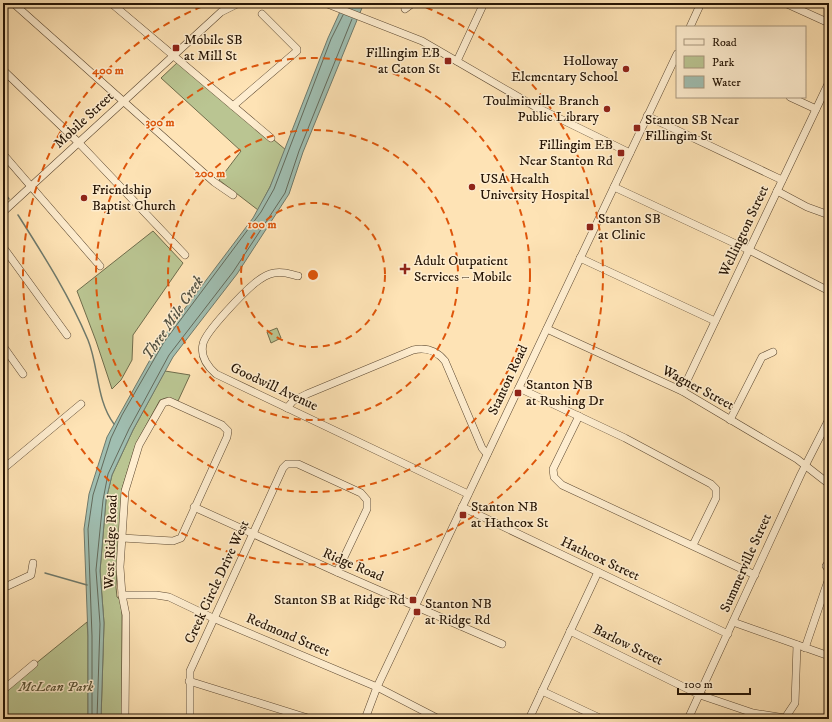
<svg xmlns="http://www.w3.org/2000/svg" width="832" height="722" font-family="'IM FELL DW Pica',serif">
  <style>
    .green { fill: #bac592; stroke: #706d4c }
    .water { fill: #a0beb1; stroke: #6f7a6c }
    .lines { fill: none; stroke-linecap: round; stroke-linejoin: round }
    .shore { stroke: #636a5b; stroke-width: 1 }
    .stream { stroke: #6f7a6c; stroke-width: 1.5 }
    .minor-casing { stroke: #5c4831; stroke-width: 8 }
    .minor { stroke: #feedcf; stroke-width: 7 }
    .ring { fill: none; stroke: #de560c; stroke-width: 2; stroke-dasharray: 7 5 }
    .poi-dot { fill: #8f2418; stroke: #feedcf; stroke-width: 1.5 }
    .labels { text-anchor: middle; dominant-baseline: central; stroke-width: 3; stroke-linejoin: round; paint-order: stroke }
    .poi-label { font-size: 14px; fill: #261505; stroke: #feedcf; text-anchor: start }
    .street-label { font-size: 14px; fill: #261505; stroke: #feedcf }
    .park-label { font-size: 14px; font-style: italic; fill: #5a5336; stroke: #feedcf }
    .water-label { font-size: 15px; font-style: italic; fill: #515041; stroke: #feedcf }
    .centre { fill: #de560c; stroke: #feedcf; stroke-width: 2 }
    .ring-label { font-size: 12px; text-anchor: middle; font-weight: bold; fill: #de560c; stroke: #feedcf; stroke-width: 3; stroke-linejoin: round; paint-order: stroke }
  </style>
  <rect width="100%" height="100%" fill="#fee3b5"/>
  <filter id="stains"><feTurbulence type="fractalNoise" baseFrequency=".005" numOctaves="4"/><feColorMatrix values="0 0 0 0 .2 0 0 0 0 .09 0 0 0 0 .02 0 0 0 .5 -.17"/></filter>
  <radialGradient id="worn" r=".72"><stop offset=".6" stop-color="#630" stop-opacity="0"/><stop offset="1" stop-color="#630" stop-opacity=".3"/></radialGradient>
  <g class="green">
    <path d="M 179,61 L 286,150 L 270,187 L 258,210 L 219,180 L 241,151 L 161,78 Z"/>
    <path d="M 153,231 L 183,263 L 133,335 L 132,360 L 121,380 L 112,389 L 96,341 L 77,291 Z"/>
    <path d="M 277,328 L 281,338 L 271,343 L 267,332 Z"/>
    <path d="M 165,371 L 190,375 L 178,401 L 166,398 L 160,400 L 136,444 L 122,489 L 116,587 L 117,597 L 122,601 L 122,719 L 101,719 L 104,623 L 100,571 L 106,500 L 112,475 L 133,430 Z"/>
    <path d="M 87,622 L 88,636 L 88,719 L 3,719 L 3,690 Z"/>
  </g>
  <path class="water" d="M 344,3 L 364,3 L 303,152 L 289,194 L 237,274 L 173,357 L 133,430 L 112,475 L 106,500 L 100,571 L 104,623 L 101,719 L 88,719 L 88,636 L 84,529 L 89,494 L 107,437 L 161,340 L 253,218 L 270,187 L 328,38 Z"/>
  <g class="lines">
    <g class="shore">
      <path d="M 92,719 L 92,636 L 88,529 L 93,495 L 111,438 L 122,415 L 164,342 L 261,212 L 274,189 L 331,39 L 343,15"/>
      <path d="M 97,719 L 100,624 L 96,570 L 103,500 L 108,474 L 129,429 L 169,355 L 233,272 L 285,193 L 299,151 L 352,19"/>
    </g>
    <g class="stream">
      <path d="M 3,191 L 9,199"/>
      <path d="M 18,215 C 44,256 69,295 88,340 C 99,367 96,400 114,424"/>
      <path d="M 45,573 L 87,585"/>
    </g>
    <g class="minor-casing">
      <g id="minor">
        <path d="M 13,3 L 214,182 L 233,195"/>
        <path d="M 111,3 L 271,138"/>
        <path d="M 325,3 L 422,41 L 534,106 L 630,153"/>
        <path d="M 785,3 L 829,23"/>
        <path d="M 405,9 L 413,3"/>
        <path d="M 690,27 L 701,3"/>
        <path d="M 457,61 L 484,3"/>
        <path d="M 3,70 L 79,143 L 185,255"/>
        <path d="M 790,97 L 816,109"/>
        <path d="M 233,106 L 297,51 L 297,49 L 262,14"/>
        <path d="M 647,116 L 782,180"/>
        <path d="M 3,154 L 100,266"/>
        <path d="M 614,187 L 749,250 L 829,291"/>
        <path d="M 777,191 L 807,207 L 829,215"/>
        <path d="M 3,212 L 221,12 L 239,3"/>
        <path d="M 3,247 L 67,335"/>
        <path d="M 580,258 L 715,321"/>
        <path d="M 298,276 C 290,274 283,271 274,273 C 267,274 260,279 255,283 C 244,292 205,332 203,344 C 200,356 207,366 216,374 L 468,494"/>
        <path d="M 547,329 L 682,391 L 797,459 L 829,484"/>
        <path d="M 3,346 L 23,374"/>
        <path d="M 519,388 L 625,438 L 711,484 L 716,489 L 716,498 L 693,545"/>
        <path d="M 682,391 L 829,82"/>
        <path d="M 287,408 L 293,401 L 307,394 L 413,350 C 426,347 436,350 445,361 L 482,448 L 487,454"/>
        <path d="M 579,416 L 553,469 L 554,477 L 562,485 L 755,575"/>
        <path d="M 730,420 L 762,357 L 773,352"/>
        <path d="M 3,469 L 81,404"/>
        <path d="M 194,507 L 337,572 L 502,644"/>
        <path d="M 462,507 L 728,634"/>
        <path d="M 122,538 L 173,541 L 181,538 L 227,437 L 228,431 L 222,425 L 169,401 L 163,403 L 139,445 L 125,491 L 120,567 L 122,595 L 126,615 L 125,719"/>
        <path d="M 829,562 L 826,566 L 829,570"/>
        <path d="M 3,588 L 31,575 L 33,563"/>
        <path d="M 122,595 L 156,595 L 169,597 L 213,618 L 377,687 L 439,719"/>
        <path d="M 733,622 L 829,656"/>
        <path d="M 570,631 L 700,695 L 753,713 L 785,718 L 795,703 L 797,645"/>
        <path d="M 805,648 L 829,578"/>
        <path d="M 189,681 L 311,719"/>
        <path d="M 3,690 L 34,664"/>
        <path d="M 542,691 L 602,719"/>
        <path d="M 190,719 L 190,671 L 283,468 L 287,464 L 298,464 L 361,493 L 367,500 L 367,509 L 337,572"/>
        <path d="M 365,719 L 377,687 L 677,54"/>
        <path d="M 529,719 L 598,572"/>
        <path d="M 688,719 L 801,474 L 829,419"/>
      </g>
    </g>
    <use href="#minor" class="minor"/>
  </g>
  <g class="ring">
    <circle cx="313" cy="275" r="72"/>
    <circle cx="313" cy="275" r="145"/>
    <circle cx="313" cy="275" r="217"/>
    <path d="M415 3A290 290 0 1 1 211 3"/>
  </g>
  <g class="poi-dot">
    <rect x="172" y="44" width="8" height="8" rx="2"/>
    <rect x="444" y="57" width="8" height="8" rx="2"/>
    <circle cx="626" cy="69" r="4"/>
    <circle cx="607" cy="109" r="4"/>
    <rect x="633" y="124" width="8" height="8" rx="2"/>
    <rect x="617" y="149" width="8" height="8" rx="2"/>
    <circle cx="472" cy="187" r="4"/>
    <circle cx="84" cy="198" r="4"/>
    <rect x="586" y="223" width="8" height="8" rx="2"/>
    <path d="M403 263h4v4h4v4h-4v4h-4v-4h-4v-4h4z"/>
    <rect x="514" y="389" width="8" height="8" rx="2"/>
    <rect x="459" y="511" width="8" height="8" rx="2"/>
    <rect x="409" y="596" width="8" height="8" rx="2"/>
    <rect x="413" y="608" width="8" height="8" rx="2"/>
  </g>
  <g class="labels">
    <g class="poi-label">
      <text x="184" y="40">Mobile SB<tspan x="184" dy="16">at Mill St</tspan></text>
      <text x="440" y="53" text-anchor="end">Fillingim EB<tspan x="440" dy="16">at Caton St</tspan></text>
      <text x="618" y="61" text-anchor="end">Holloway<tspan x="618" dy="16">Elementary School</tspan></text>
      <text x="599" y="101" text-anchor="end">Toulminville Branch<tspan x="599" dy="16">Public Library</tspan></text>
      <text x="645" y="120">Stanton SB Near<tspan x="645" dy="16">Fillingim St</tspan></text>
      <text x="613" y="145" text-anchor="end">Fillingim EB<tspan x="613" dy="16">Near Stanton Rd</tspan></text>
      <text x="480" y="179">USA Health<tspan x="480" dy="16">University Hospital</tspan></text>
      <text x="92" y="190">Friendship<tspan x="92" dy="16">Baptist Church</tspan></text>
      <text x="598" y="219">Stanton SB<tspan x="598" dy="16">at Clinic</tspan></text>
      <text x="414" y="261">Adult Outpatient<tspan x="414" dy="16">Services – Mobile</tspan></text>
      <text x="526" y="385">Stanton NB<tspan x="526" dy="16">at Rushing Dr</tspan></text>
      <text x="471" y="507">Stanton NB<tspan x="471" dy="16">at Hathcox St</tspan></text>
      <text x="405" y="600" text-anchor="end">Stanton SB at Ridge Rd</text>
      <text x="425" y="604">Stanton NB<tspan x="425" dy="16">at Ridge Rd</tspan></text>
    </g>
    <g class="street-label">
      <text transform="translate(84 120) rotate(-43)">Mobile Street</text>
      <text transform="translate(744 231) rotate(-65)">Wellington Street</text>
      <text transform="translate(508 380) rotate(-65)">Stanton Road</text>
      <text transform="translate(274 387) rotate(25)">Goodwill Avenue</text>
      <text transform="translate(698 388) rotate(28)">Wagner Street</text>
      <text transform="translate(111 542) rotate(-88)">West Ridge Road</text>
      <text transform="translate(600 559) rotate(25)">Hathcox Street</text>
      <text transform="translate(746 563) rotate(-66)">Summerville Street</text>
      <text transform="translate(353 565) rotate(23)">Ridge Road</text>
      <text transform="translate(217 582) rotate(-65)">Creek Circle Drive West</text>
      <text transform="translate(288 635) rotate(23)">Redmond Street</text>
      <text transform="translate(628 645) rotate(26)">Barlow Street</text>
    </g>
    <g class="park-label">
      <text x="56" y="687">McLean Park</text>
    </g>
    <g class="water-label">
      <text transform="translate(173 318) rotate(-56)">Three Mile Creek</text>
    </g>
  </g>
  <circle cx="313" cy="275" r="6" class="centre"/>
  <g class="ring-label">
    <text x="108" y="74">400 m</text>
    <text x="160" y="126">300 m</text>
    <text x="210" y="177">200 m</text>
    <text x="262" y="228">100 m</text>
  </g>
  <rect width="832" height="722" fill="none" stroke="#fee3b5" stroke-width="16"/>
  <rect x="4" y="4" width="824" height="714" fill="none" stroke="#261505" stroke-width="2"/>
  <rect x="8" y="8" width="816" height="706" fill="none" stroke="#261505"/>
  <rect x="676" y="26" width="130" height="72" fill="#feedcf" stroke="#a8977e"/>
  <rect x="684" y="39" width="20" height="6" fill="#feedcf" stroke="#a8977e"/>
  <text x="712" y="46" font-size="12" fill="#261505">Road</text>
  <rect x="684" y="56" width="20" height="12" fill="#bac592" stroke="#a8977e"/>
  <text x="712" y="66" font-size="12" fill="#261505">Park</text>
  <rect x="684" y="76" width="20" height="12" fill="#a0beb1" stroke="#a8977e"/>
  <text x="712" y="86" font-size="12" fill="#261505">Water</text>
  <path d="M678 688v6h72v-6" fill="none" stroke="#261505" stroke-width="2"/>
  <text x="684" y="688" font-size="12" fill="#261505" stroke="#feedcf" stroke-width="3" paint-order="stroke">100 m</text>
  <rect width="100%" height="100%" filter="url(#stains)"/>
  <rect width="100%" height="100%" fill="url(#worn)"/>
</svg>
